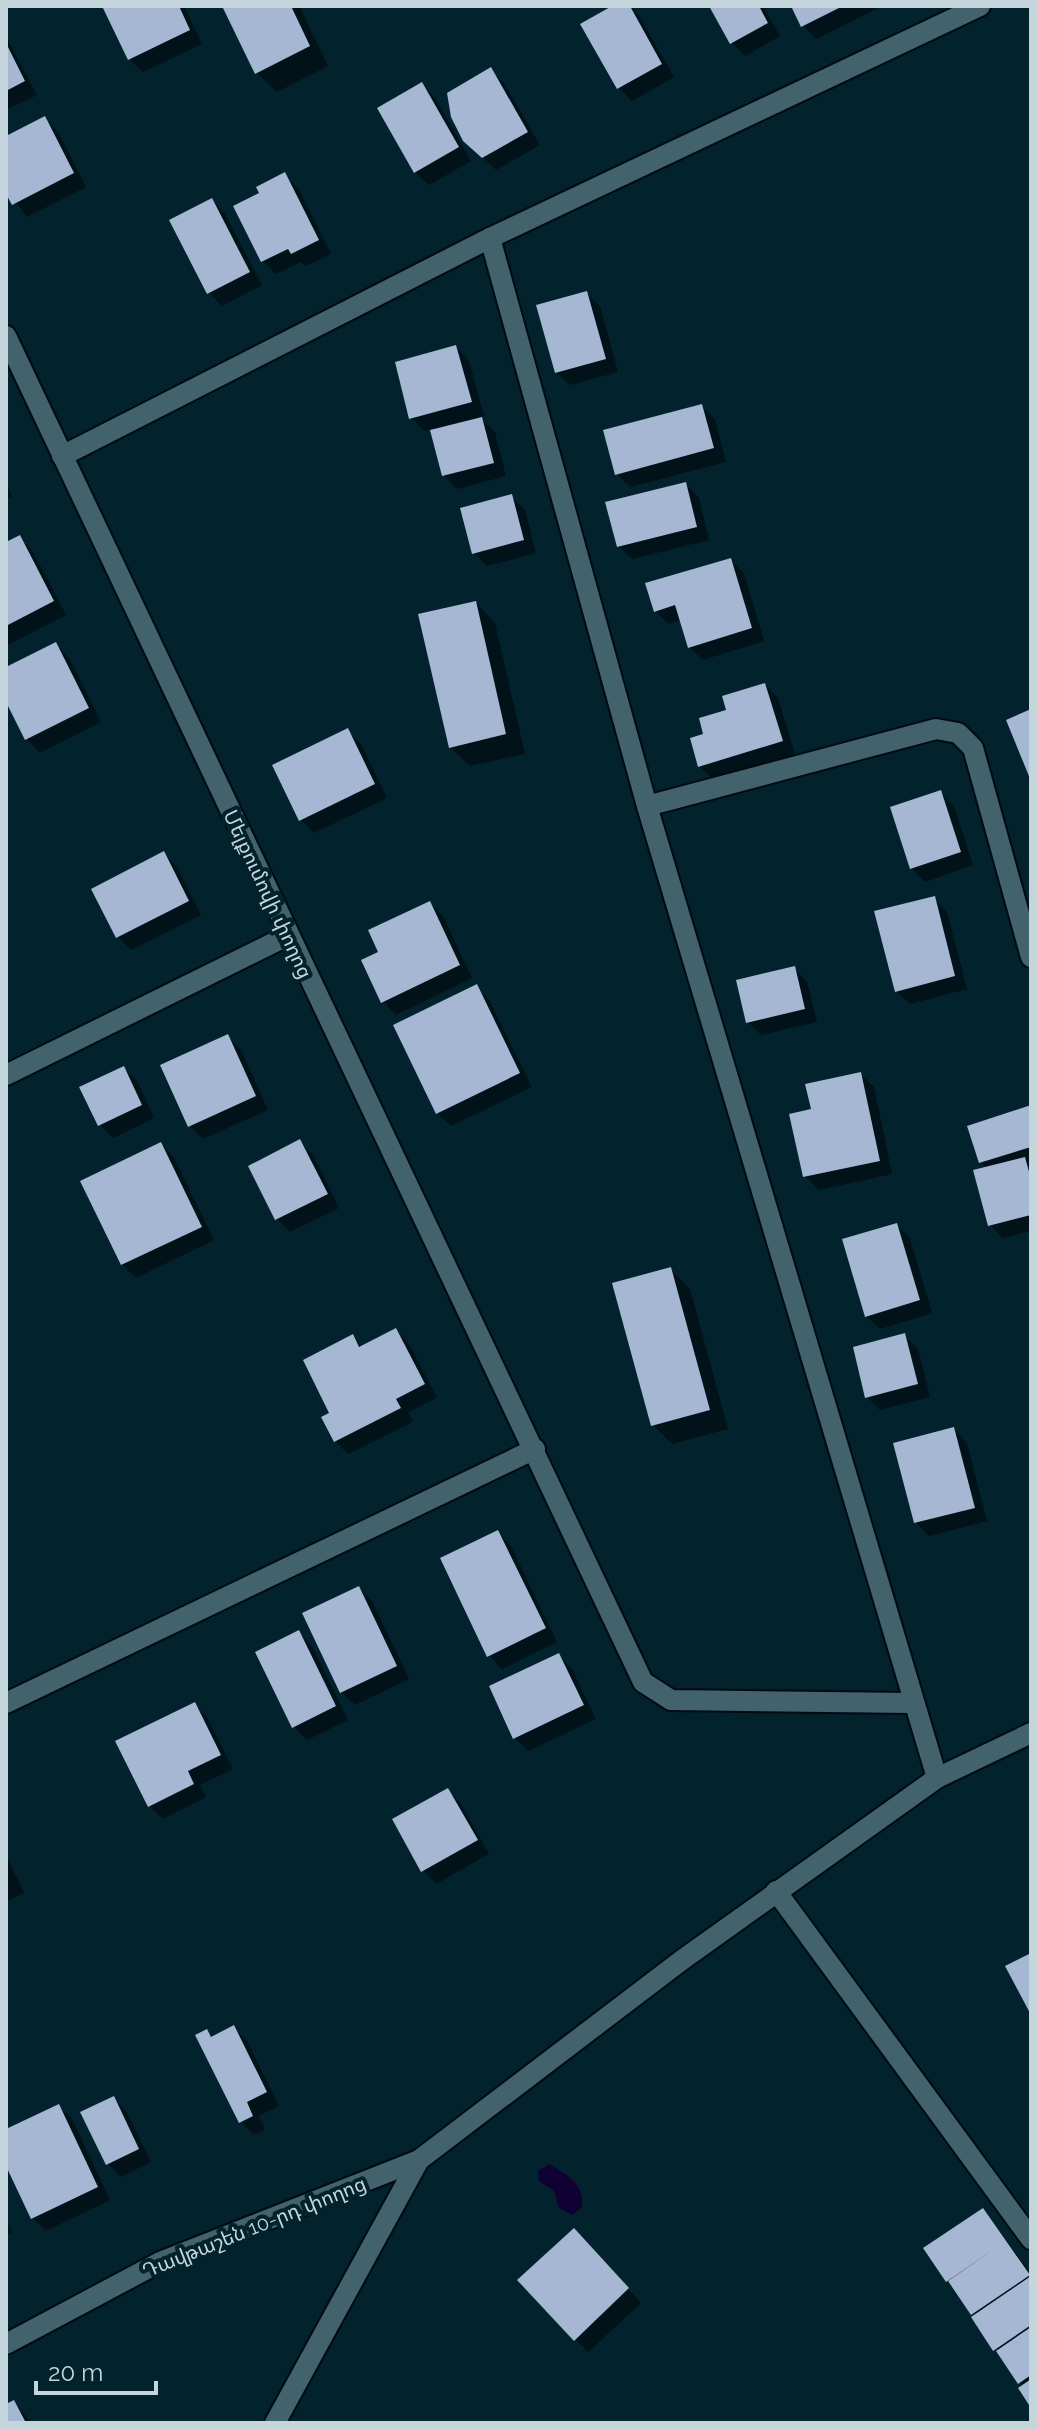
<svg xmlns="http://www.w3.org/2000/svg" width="1037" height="2429" font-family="Raleway,'Noto Sans Armenian',sans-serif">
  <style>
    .water { fill: #103 }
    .shadow { fill: #0007 }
    .building { fill: #a5b7d2 }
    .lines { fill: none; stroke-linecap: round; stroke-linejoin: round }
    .minor-casing { stroke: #000b12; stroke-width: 24 }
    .minor { stroke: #42626e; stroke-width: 20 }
    .labels { text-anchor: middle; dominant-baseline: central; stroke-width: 8; stroke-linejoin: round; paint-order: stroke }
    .street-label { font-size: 20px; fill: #c4d5dc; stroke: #02222d }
  </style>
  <rect width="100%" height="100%" fill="#02222d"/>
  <path class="water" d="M 549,2164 C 566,2174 585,2184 582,2207 L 572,2215 L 559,2208 L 554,2191 L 539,2181 L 538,2171 Z"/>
  <g class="shadow">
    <path d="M 105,6 L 184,6 L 202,44 L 143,72 L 129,59 Z"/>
    <path d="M 224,6 L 299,6 L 328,66 L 277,92 L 257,73 Z"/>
    <path d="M 616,6 L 630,6 L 638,14 L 674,77 L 632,101 L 619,88 L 583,25 Z"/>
    <path d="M 712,6 L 763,6 L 780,36 L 745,56 L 732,43 Z"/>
    <path d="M 793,6 L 882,6 L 816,39 L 803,25 Z"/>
    <path d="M 6,37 L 37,95 L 6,110 Z"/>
    <path d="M 491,70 L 504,83 L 540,145 L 496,170 L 465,140 Z"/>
    <path d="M 422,84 L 435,98 L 471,161 L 429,185 L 415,172 Z"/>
    <path d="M 45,119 L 58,132 L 86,187 L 27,217 L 6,189 L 6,138 Z"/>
    <path d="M 284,175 L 298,188 L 331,254 L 306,266 L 301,262 L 276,274 L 263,261 L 262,194 Z"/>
    <path d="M 212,200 L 225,214 L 262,285 L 222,306 L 209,293 Z"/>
    <path d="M 586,293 L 600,306 L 618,372 L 570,385 L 556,372 Z"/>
    <path d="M 456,347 L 469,361 L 484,416 L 480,417 L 495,432 L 506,476 L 457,489 L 444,475 L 432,429 L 425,431 L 411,418 Z"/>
    <path d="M 701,406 L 715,419 L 726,462 L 630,487 L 617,474 Z"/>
    <path d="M 6,483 L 12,496 L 6,499 Z"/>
    <path d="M 686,484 L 699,498 L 709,540 L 632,559 L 618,546 Z"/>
    <path d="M 512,497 L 525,510 L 536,553 L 487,566 L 474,553 Z"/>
    <path d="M 19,537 L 32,550 L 66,615 L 6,646 L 6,544 Z"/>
    <path d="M 730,560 L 744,573 L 764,641 L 703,660 L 689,647 L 681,620 L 669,624 L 655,611 Z"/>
    <path d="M 476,603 L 495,623 L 525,754 L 470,766 L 450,747 Z"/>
    <path d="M 56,644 L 69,658 L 101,722 L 40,753 L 27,739 L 6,697 L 6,669 Z"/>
    <path d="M 765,685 L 778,698 L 795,754 L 713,779 L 699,766 L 706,735 L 728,711 Z"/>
    <path d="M 347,731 L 361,744 L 387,798 L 314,833 L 300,819 Z"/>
    <path d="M 940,792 L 954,806 L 973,865 L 925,882 L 912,868 Z"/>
    <path d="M 164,854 L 177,867 L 201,915 L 131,950 L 118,937 L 94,890 Z"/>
    <path d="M 934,898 L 947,912 L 967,989 L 910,1004 L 896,991 Z"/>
    <path d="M 430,903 L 443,916 L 472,978 L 396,1015 L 383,1001 L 381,953 Z"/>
    <path d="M 794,968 L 807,982 L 817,1022 L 761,1035 L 748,1022 Z"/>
    <path d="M 476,987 L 489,1000 L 532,1087 L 451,1126 L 437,1113 Z"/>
    <path d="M 228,1037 L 241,1050 L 268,1110 L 203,1139 L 190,1126 Z"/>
    <path d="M 123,1068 L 137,1081 L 154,1118 L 113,1138 L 100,1125 Z"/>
    <path d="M 860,1074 L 874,1087 L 892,1174 L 819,1190 L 805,1176 L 813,1111 Z"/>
    <path d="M 1031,1107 L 1031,1231 L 1003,1238 L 990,1225 L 987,1169 L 981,1162 L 970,1127 Z"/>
    <path d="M 300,1142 L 313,1155 L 339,1208 L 290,1232 L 277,1219 L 251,1166 Z"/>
    <path d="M 161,1144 L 174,1158 L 214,1240 L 136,1278 L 122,1264 Z"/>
    <path d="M 896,1225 L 910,1238 L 932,1313 L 880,1329 L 866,1316 Z"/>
    <path d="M 670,1269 L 690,1289 L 728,1429 L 672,1444 L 653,1425 Z"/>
    <path d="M 396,1330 L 409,1344 L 437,1398 L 408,1412 L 413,1422 L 348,1454 L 335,1441 L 331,1414 L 353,1337 L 363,1347 Z"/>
    <path d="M 905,1336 L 918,1349 L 930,1397 L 880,1410 L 867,1397 Z"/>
    <path d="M 954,1429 L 967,1443 L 987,1521 L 929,1536 L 916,1522 Z"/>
    <path d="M 498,1532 L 511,1546 L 557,1642 L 502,1669 L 489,1655 Z"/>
    <path d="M 359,1588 L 372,1601 L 409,1679 L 355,1705 L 341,1692 Z"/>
    <path d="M 298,1632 L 312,1646 L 348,1720 L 307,1740 L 294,1727 Z"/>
    <path d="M 559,1655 L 572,1669 L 596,1719 L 528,1751 L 515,1738 Z"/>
    <path d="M 194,1704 L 207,1717 L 233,1769 L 200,1785 L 206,1797 L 163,1819 L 149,1806 Z"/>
    <path d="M 448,1790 L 461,1804 L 489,1854 L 436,1884 L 423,1870 Z"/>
    <path d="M 6,1855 L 24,1893 L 6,1902 Z"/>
    <path d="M 234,2028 L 247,2041 L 279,2106 L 258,2116 L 265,2129 L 254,2135 L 241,2121 L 206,2032 L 213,2038 Z"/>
    <path d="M 113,2098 L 126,2111 L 151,2162 L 121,2177 L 108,2164 L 83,2113 Z"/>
    <path d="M 58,2106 L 72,2119 L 110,2200 L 46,2231 L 33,2218 L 6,2162 L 6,2132 Z"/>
    <path d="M 983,2210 L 1031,2273 L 1031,2404 L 1024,2387 L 926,2249 Z"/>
    <path d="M 6,2221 L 12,2232 L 6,2235 Z"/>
    <path d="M 587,2244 L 641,2303 L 588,2352 L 575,2339 Z"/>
    <path d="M 13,2402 L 26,2416 L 30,2423 L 6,2423 L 6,2406 Z"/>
  </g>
  <g class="building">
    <path d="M 102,6 L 179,6 L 190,30 L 128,60 Z"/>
    <path d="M 222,6 L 291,6 L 310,46 L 255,74 Z"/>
    <path d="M 612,6 L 630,6 L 662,64 L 617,89 L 580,24 Z"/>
    <path d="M 709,6 L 759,6 L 768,23 L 730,44 Z"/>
    <path d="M 791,6 L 843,6 L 801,27 Z"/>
    <path d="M 6,43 L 25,81 L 6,91 Z"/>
    <path d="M 491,67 L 528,132 L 482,158 L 463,141 L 451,117 L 447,93 Z"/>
    <path d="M 422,82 L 459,147 L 414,173 L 377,108 Z"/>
    <path d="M 45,116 L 74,173 L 12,205 L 6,194 L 6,136 Z"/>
    <path d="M 285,172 L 319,240 L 291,254 L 288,249 L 261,262 L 233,206 L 259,193 L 256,187 Z"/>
    <path d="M 212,198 L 250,272 L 207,294 L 169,220 Z"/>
    <path d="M 587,291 L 606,359 L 555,373 L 536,305 Z"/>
    <path d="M 456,345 L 472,402 L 409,419 L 395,362 Z"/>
    <path d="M 702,404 L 714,448 L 615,475 L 603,430 Z"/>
    <path d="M 482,417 L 494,463 L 442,476 L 430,430 Z"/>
    <path d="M 686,482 L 697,527 L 617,547 L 605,502 Z"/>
    <path d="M 512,494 L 524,540 L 472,554 L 460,508 Z"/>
    <path d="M 20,535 L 54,601 L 6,626 L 6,542 Z"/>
    <path d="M 731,558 L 752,628 L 688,648 L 675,605 L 654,612 L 645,583 Z"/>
    <path d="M 476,601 L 506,734 L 449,748 L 418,614 Z"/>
    <path d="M 56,642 L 89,708 L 25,740 L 6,702 L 6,667 Z"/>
    <path d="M 765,683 L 783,741 L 698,767 L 690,738 L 703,734 L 699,718 L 726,710 L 722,696 Z"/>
    <path d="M 1031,709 L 1031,781 L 1006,720 Z"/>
    <path d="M 348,728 L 375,784 L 299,821 L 272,765 Z"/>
    <path d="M 941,790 L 961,852 L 910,869 L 890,807 Z"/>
    <path d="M 164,851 L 189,901 L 116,938 L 91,889 Z"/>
    <path d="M 935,896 L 955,976 L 895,992 L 874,911 Z"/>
    <path d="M 430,901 L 460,965 L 381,1003 L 361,960 L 378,952 L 368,930 Z"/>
    <path d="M 795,966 L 805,1009 L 746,1023 L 736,980 Z"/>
    <path d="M 477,984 L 520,1073 L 436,1114 L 393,1025 Z"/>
    <path d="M 228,1034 L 256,1096 L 188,1127 L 160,1065 Z"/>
    <path d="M 124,1066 L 142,1105 L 98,1126 L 79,1087 Z"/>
    <path d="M 861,1072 L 880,1161 L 803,1177 L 789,1114 L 811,1109 L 805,1084 Z"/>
    <path d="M 1031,1105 L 1031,1147 L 979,1163 L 967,1126 Z"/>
    <path d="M 300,1139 L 328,1194 L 275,1220 L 248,1166 Z"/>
    <path d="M 161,1142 L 202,1227 L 121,1265 L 80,1181 Z"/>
    <path d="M 1025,1157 L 1031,1179 L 1031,1215 L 988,1226 L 973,1170 Z"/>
    <path d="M 897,1223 L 920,1300 L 865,1317 L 842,1239 Z"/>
    <path d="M 671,1267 L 710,1410 L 651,1426 L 612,1283 Z"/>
    <path d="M 396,1328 L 425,1384 L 396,1399 L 401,1408 L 334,1442 L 321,1417 L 329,1413 L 303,1360 L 353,1334 L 359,1347 Z"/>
    <path d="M 905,1333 L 918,1384 L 865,1398 L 853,1347 Z"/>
    <path d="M 954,1427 L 975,1508 L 914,1523 L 893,1443 Z"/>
    <path d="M 498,1530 L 546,1628 L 487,1657 L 440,1558 Z"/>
    <path d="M 359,1586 L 397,1666 L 340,1693 L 302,1613 Z"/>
    <path d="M 299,1630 L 336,1706 L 292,1728 L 255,1652 Z"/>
    <path d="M 559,1653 L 584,1705 L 513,1739 L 489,1686 Z"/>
    <path d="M 195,1702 L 221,1755 L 188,1771 L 194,1784 L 148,1807 L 115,1741 Z"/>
    <path d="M 448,1788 L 478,1840 L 421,1872 L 392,1819 Z"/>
    <path d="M 1031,1953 L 1031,2015 L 1005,1966 Z"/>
    <path d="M 234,2025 L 267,2092 L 247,2102 L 253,2116 L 239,2123 L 195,2035 L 207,2029 L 211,2037 Z"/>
    <path d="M 114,2096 L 139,2149 L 106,2165 L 80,2112 Z"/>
    <path d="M 59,2104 L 98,2187 L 31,2219 L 6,2166 L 6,2129 Z"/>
    <path d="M 983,2208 L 1030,2275 L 971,2315 L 948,2281 L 997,2247 L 946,2282 L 923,2248 Z"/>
    <path d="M 574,2228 L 629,2288 L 574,2341 L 517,2280 Z"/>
    <path d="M 1031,2276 L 1031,2325 L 993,2351 L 971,2317 Z"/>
    <path d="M 1031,2327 L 1031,2375 L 1018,2384 L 996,2351 Z"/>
    <path d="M 1031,2379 L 1031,2408 L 1018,2388 Z"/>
    <path d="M 14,2400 L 26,2423 L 6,2423 L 6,2404 Z"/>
  </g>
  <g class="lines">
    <g class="minor-casing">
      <g id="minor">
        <path d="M 490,238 L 647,806 L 937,1778"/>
        <path d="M 6,336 L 643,1682 L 671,1700 L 912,1703"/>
        <path d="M 62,456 L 490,238 L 980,6"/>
        <path d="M 647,806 L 936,729 L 958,733 L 973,748 L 1031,957"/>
        <path d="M 6,1075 L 287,936"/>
        <path d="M 6,1703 L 535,1449"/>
        <path d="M 776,1891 L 1031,2239"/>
        <path d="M 6,2344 L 160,2262 L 419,2160"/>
        <path d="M 275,2423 L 419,2160 L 682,1960 L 937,1778 L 1031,1733"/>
      </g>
    </g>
    <use href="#minor" class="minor"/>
  </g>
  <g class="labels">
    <g class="street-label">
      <text transform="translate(268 894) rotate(65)">Մելքումովի փողոց</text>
      <text transform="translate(254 2227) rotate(-22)">Դավթաշեն 10-րդ փողոց</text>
    </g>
  </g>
  <rect width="1037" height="2429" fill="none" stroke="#c4d5dc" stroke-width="16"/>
  <path d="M36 2381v12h120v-12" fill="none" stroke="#c4d5dc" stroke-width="4"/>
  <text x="48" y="2381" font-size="24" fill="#c4d5dc" stroke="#02222d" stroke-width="6" paint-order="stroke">20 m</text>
</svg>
